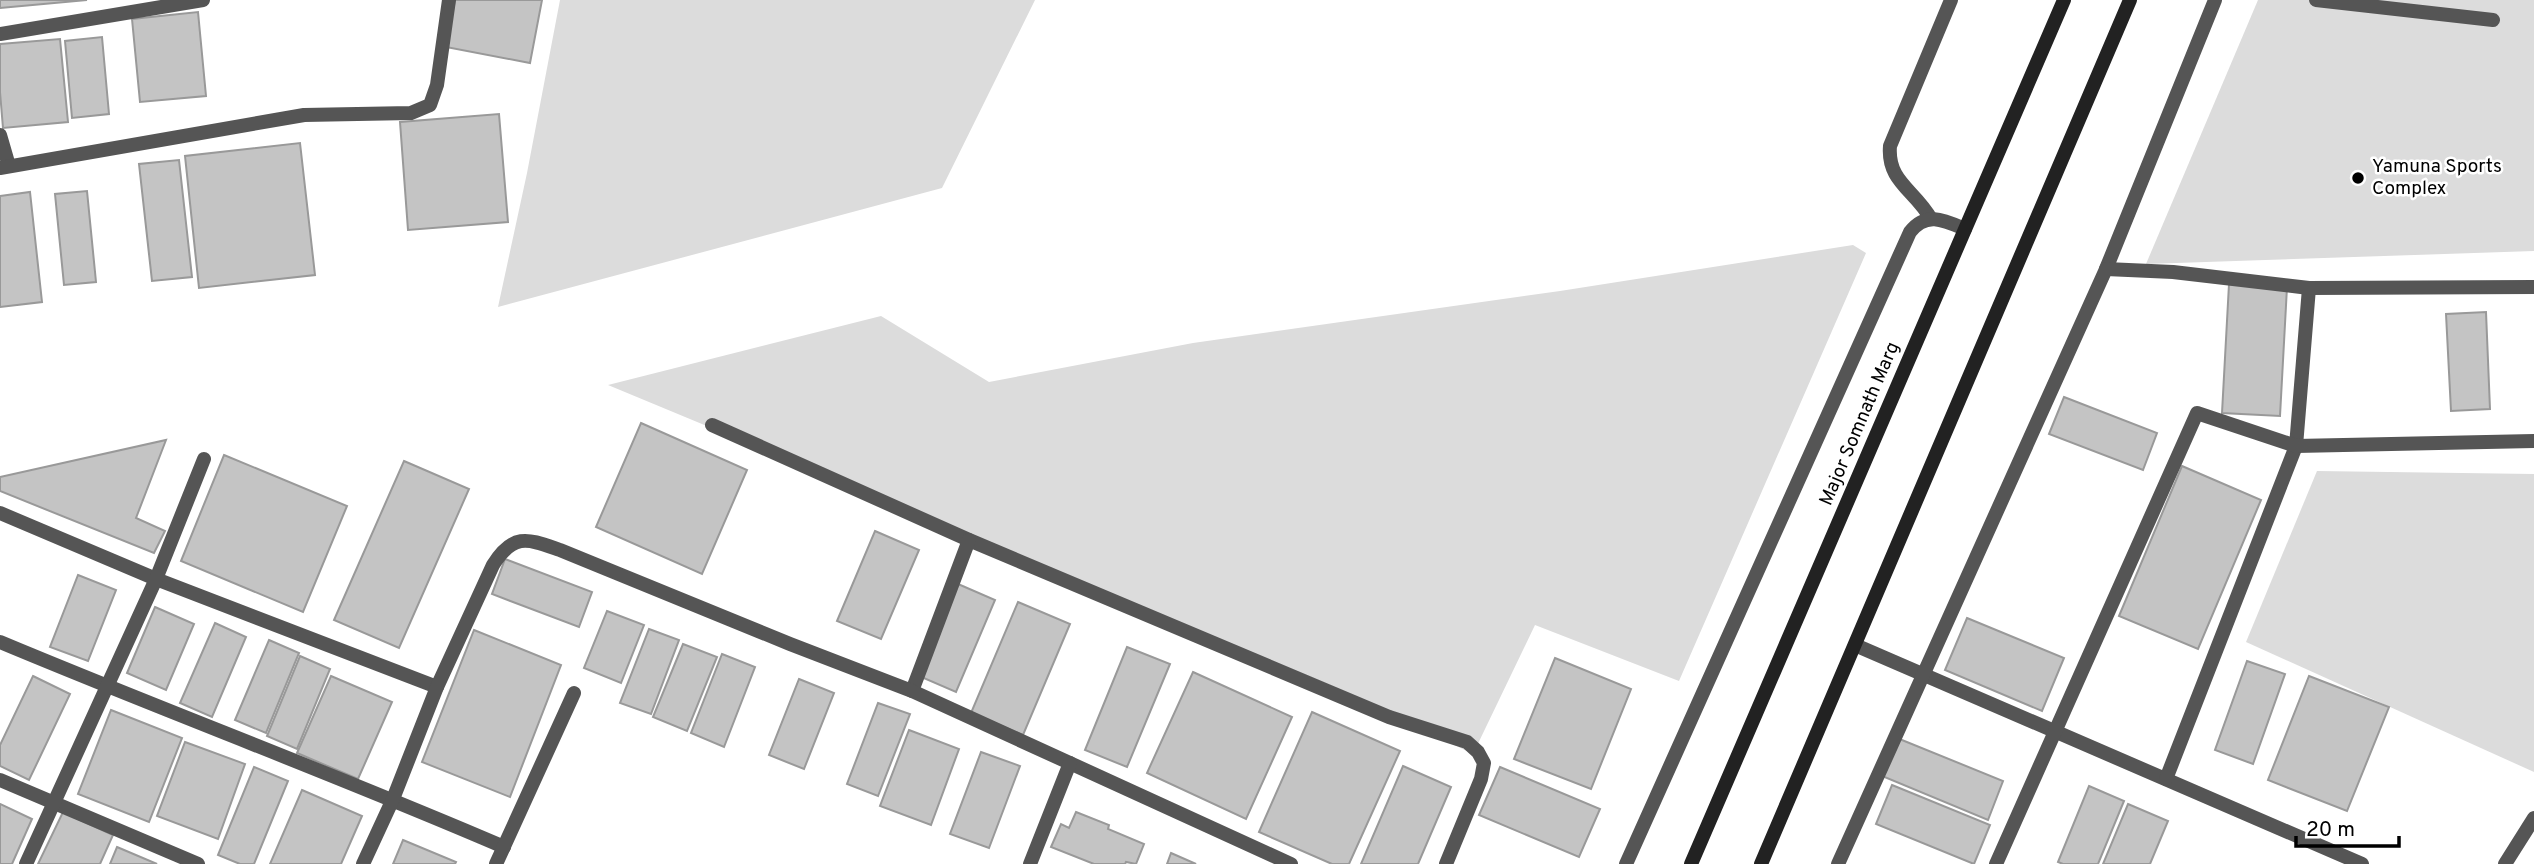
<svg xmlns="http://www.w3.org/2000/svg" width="2534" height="864" font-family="Overpass,sans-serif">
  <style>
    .green { fill: #dcdcdc }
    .building { fill: #c4c4c4; stroke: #999; stroke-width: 2 }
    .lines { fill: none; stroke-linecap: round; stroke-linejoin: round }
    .lane { stroke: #555; stroke-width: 14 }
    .street { stroke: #555; stroke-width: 14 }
    .secondary { stroke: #222; stroke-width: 14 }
    .poi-dot { fill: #000; stroke: #fff; stroke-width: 2.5 }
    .labels { text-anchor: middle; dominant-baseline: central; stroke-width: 5; stroke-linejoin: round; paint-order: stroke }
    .poi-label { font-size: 19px; fill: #000; stroke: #fff; text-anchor: start }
    .street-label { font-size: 19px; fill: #000; stroke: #fff }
  </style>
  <rect width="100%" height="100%" fill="#fff"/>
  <g class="green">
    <path d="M 560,0 L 1035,0 L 942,188 L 498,307 L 527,173 Z"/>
    <path d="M 2258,0 L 2534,0 L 2534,251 L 2146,264 Z"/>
    <path d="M 1853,245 L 1866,253 L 1679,681 L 1535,625 L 1473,754 L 1330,685 L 608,385 L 881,316 L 989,382 L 1193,343 L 1560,291 Z"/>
    <path d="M 2317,471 L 2534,474 L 2534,772 L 2246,642 Z"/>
  </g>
  <g class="building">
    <path d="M 0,0 L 87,0 L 0,8 Z"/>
    <path d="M 455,0 L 542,0 L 530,63 L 446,47 Z"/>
    <path d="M 198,12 L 206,96 L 140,102 L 132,19 Z"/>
    <path d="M 102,37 L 109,114 L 72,118 L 65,41 Z"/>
    <path d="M 60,39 L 68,122 L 3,128 L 0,92 L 0,44 Z"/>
    <path d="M 499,114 L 508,222 L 408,230 L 400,122 Z"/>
    <path d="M 300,143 L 315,275 L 199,288 L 185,156 Z"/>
    <path d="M 179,160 L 192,277 L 152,281 L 139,164 Z"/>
    <path d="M 87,191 L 96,282 L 64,285 L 55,194 Z"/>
    <path d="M 30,192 L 42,302 L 0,307 L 0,196 Z"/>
    <path d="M 2229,284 L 2287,287 L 2280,416 L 2222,413 Z"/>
    <path d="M 2486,312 L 2490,409 L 2451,411 L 2446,314 Z"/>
    <path d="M 2064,397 L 2157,433 L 2143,470 L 2049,434 Z"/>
    <path d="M 641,423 L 747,470 L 702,574 L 596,527 Z"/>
    <path d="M 166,440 L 136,518 L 165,531 L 154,553 L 0,491 L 0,477 Z"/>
    <path d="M 224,455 L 347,506 L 303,612 L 181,561 Z"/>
    <path d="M 404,461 L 469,489 L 399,648 L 334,620 Z"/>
    <path d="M 2182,466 L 2261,500 L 2198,649 L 2119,616 Z"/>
    <path d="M 875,531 L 919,550 L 881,639 L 837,621 Z"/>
    <path d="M 505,559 L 592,592 L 579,627 L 492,594 Z"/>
    <path d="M 78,575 L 116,590 L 88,661 L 50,647 Z"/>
    <path d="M 958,584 L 995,600 L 956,692 L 919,676 Z"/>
    <path d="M 1018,602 L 1070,624 L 1023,735 L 971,713 Z"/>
    <path d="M 155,607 L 194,624 L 166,690 L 127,673 Z"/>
    <path d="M 607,611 L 644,625 L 621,683 L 584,668 Z"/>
    <path d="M 1967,618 L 2064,658 L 2042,711 L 1945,670 Z"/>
    <path d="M 215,623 L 246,637 L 212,717 L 180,703 Z"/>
    <path d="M 649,629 L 679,640 L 651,714 L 620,703 Z"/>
    <path d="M 474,630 L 561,665 L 510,797 L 422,762 Z"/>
    <path d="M 269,640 L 299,653 L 266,733 L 235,720 Z"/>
    <path d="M 683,644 L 717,657 L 687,731 L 653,717 Z"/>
    <path d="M 1127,647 L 1170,664 L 1127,767 L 1085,750 Z"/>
    <path d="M 722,654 L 755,667 L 724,747 L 691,733 Z"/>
    <path d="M 300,656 L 330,669 L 297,749 L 267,736 Z"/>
    <path d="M 1555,658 L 1631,689 L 1591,789 L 1514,759 Z"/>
    <path d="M 2247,661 L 2285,674 L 2253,764 L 2215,750 Z"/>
    <path d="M 1193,672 L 1292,717 L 1246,819 L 1147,773 Z"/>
    <path d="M 33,676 L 70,694 L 29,780 L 0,766 L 0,745 Z"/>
    <path d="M 331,676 L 392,702 L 358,779 L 297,753 Z"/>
    <path d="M 2309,676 L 2389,707 L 2347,811 L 2268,780 Z"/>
    <path d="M 799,679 L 834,693 L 804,769 L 769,755 Z"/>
    <path d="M 878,703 L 910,714 L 878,796 L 847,784 Z"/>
    <path d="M 111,710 L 182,738 L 149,822 L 78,794 Z"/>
    <path d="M 1312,712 L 1400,751 L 1349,864 L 1332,864 L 1259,832 Z"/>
    <path d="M 909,730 L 959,749 L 931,825 L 880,806 Z"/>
    <path d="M 1897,738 L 2003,781 L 1988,820 L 1882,776 Z"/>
    <path d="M 185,742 L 245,764 L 218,839 L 157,816 Z"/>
    <path d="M 981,752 L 1020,766 L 989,848 L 950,834 Z"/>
    <path d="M 1403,766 L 1451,787 L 1418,864 L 1361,864 Z"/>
    <path d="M 254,767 L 288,781 L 254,864 L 240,864 L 218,855 Z"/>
    <path d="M 1500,767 L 1600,809 L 1579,857 L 1479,815 Z"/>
    <path d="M 1892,785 L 1990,825 L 1974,864 L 1876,824 Z"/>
    <path d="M 2089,786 L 2124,801 L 2098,864 L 2063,864 L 2058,862 Z"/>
    <path d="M 302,790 L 362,816 L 341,864 L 270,864 Z"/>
    <path d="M 0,804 L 32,819 L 12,864 L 0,864 Z"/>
    <path d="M 2128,804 L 2168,821 L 2150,864 L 2103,864 Z"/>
    <path d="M 63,812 L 113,835 L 100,864 L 38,864 Z"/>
    <path d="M 1076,812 L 1109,825 L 1108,829 L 1144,844 L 1136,864 L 1126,862 L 1125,864 L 1094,864 L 1051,847 L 1061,824 L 1069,828 Z"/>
    <path d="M 403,840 L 456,862 L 455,864 L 393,864 Z"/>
    <path d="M 117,847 L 157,864 L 110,864 Z"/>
    <path d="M 1171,853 L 1196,864 L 1167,864 Z"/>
  </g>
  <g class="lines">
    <g class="lane">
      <path d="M 2316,0 L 2493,20"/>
      <path d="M 1931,219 C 1915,190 1887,182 1890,146 L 1951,0"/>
      <path d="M 2106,269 L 2215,0"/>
    </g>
    <g class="street">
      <path d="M 0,34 L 203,0"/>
      <path d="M 0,135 L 9,166"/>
      <path d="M 0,168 L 304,115 L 411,113 L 430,105 L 437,85 L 449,0"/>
      <path d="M 712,425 L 969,540 L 1389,717 L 1467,742 L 1478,752 L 1484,763 L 1481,779 L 1446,864"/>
      <path d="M 0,513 L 156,579 L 437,687"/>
      <path d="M 0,642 C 167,712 337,775 504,847"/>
      <path d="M 1855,645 L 2362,864"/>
      <path d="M 912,691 L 969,540"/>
      <path d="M 2166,779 L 2296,446 L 2309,288"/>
      <path d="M 0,780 L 198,864"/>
      <path d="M 26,864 L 156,579 L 204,459"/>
      <path d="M 363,864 L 393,799 L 437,687 L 493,565 C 514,532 528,539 560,550 L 790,644 L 912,691 L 1291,864"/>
      <path d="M 496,864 L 574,693"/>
      <path d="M 1030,864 L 1070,763"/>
      <path d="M 1626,864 L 1910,232 C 1926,211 1944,220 1965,229"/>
      <path d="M 1838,864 L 2106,269 L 2173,272 L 2309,288 L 2534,287"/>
      <path d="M 1996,864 L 2197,413 L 2296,446 L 2534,441"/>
      <path d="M 2505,864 L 2534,818"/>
    </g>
    <g class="secondary">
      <path d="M 1691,864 L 2064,0"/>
      <path d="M 1761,864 L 2130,0"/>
    </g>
  </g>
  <circle class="poi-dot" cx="2358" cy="178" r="7"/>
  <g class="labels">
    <g class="poi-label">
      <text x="2372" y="167">Yamuna Sports<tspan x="2372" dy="22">Complex</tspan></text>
    </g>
    <g class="street-label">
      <text transform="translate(1860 424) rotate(-67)">Major Somnath Marg</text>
    </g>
  </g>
  <path d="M2296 836v10h103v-10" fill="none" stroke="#000000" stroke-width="3.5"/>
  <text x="2306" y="836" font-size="21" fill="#000000" stroke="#ffffff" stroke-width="5" paint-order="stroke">20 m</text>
</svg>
